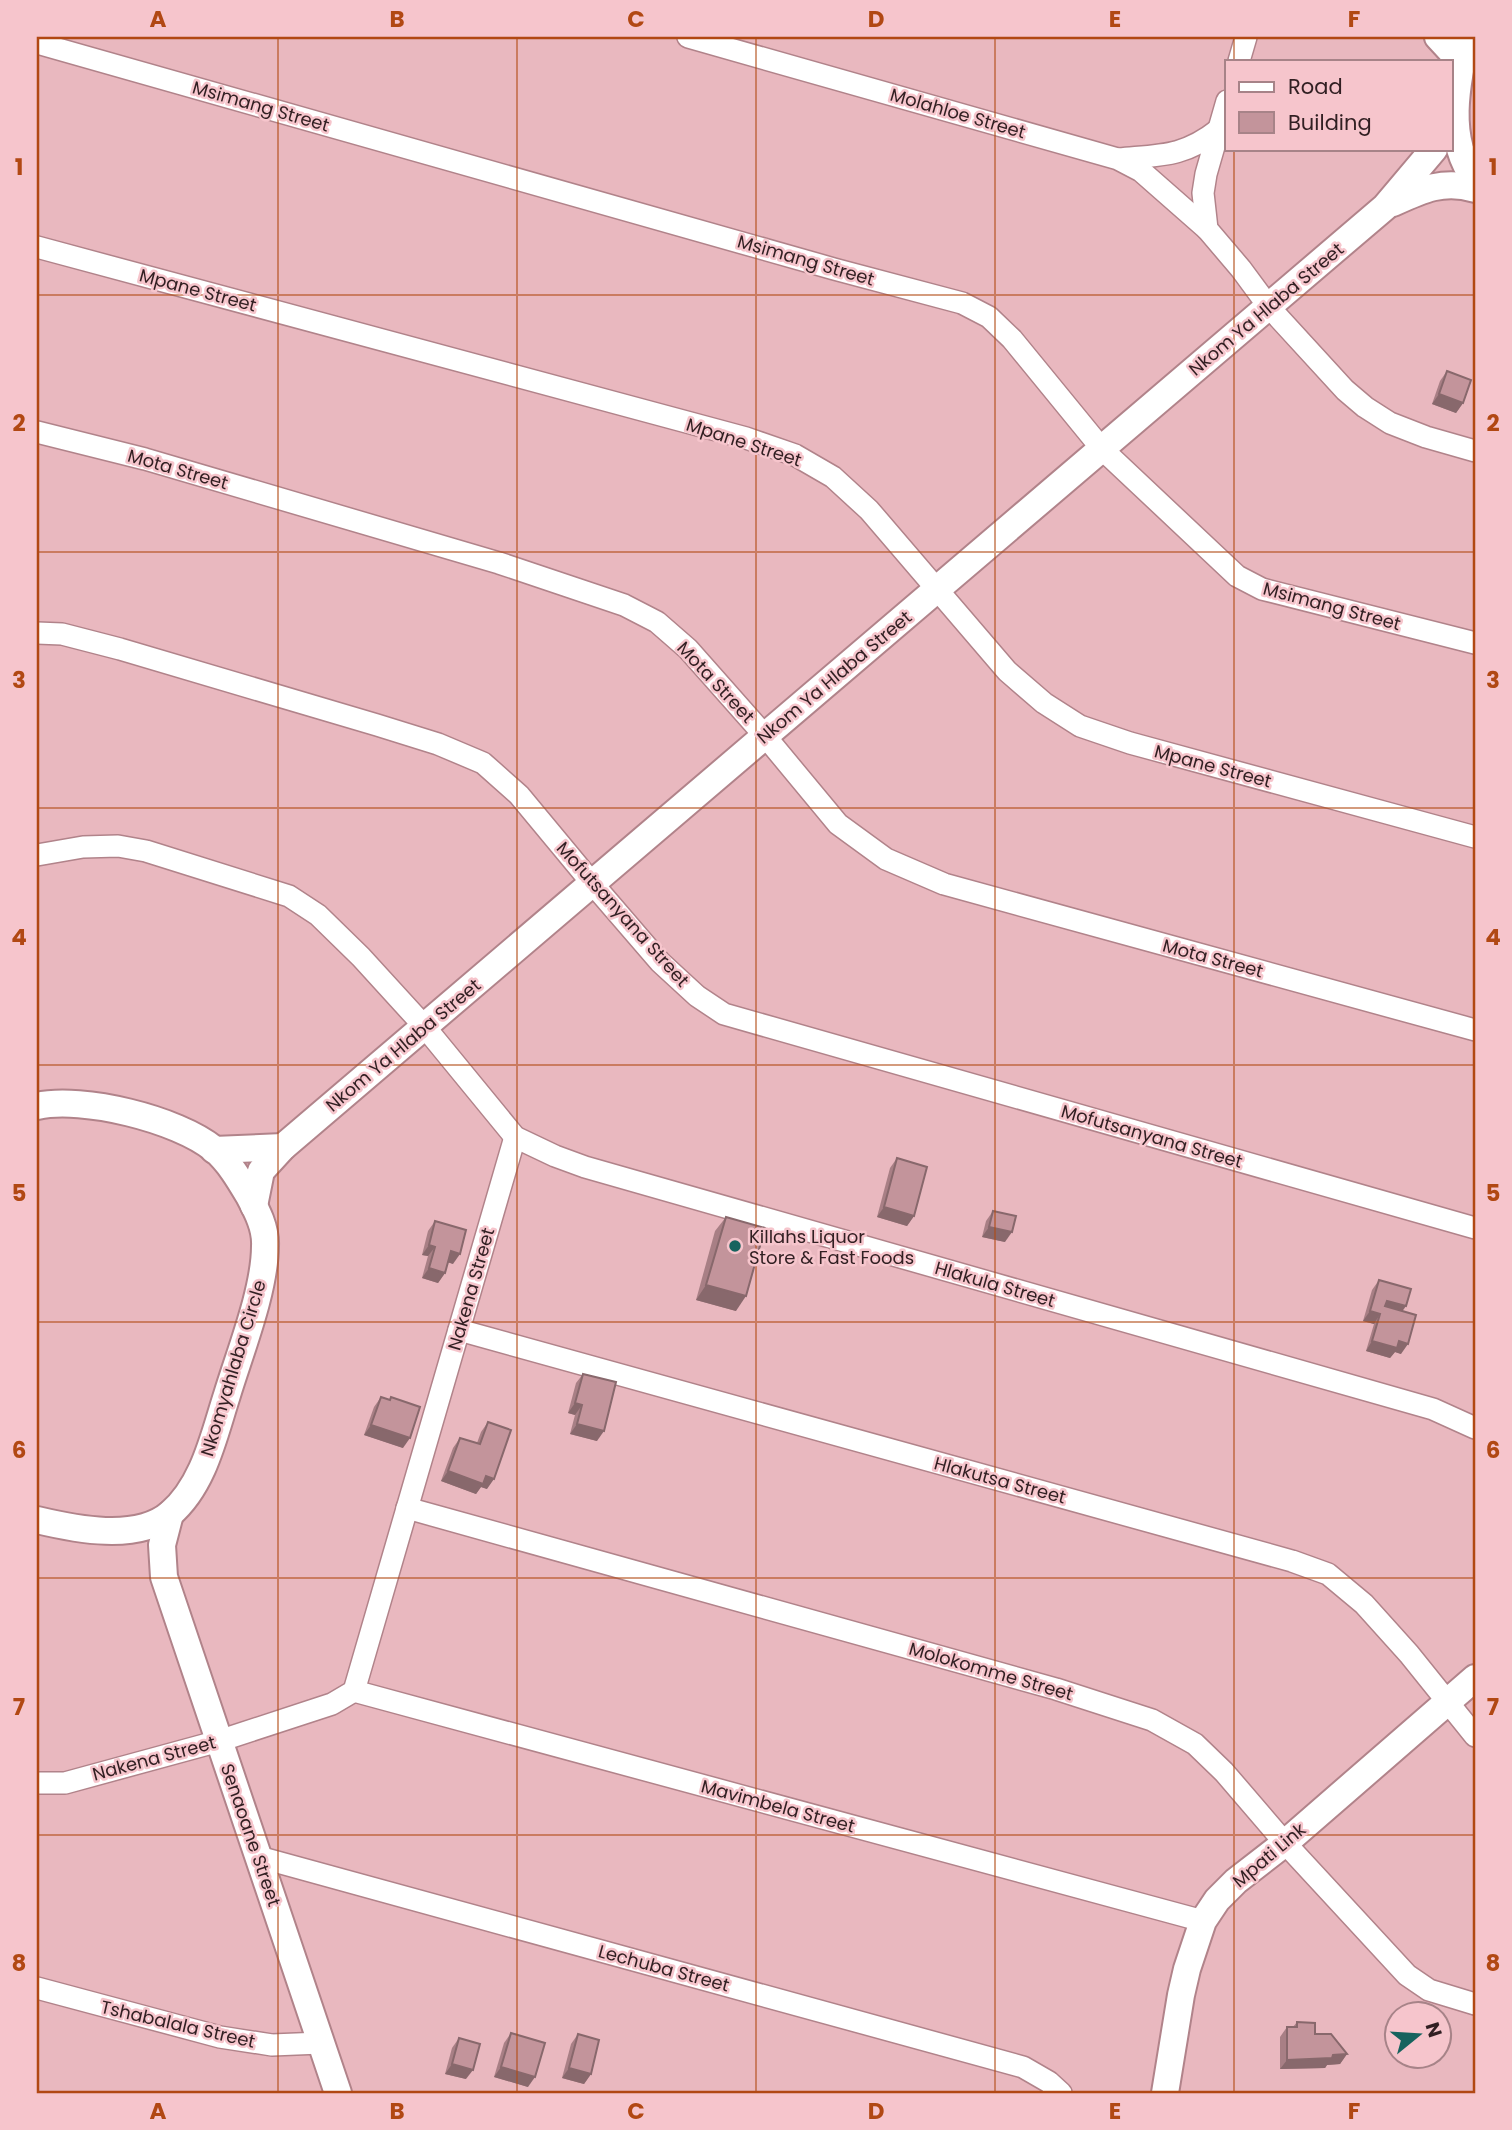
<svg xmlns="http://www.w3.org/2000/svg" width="1512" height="2130" font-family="Poppins,sans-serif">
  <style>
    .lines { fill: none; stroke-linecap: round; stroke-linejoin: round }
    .minor-casing { stroke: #b1838a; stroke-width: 24 }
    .tertiary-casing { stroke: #b1838a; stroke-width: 30 }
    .minor { stroke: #fff; stroke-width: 21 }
    .tertiary { stroke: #fff; stroke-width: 26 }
    .wall { fill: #a87f85 }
    .shaded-wall { fill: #88686c }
    .building { fill: #c3949b; stroke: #88686c; stroke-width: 2 }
    .grid { fill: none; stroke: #b14813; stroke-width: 2; stroke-opacity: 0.55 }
    .poi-dot { fill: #16635e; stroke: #f6c5cc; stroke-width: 2.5 }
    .labels { text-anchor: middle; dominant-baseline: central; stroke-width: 5; stroke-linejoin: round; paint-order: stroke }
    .street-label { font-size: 18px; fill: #311f22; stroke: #f6c5cc }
    .poi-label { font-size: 18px; fill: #311f22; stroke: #f6c5cc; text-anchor: start }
    .neatline { fill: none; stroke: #b14813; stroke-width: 2.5 }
    .grid-label { font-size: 23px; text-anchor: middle; font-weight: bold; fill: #b14813 }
  </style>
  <rect width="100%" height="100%" fill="#e9b8bf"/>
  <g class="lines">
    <g class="minor-casing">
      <g id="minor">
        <path d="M 688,37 L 1118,159 L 1141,171 L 1207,229"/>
        <path d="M 37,43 L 834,269 L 962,303 L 989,317 L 1012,339 L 1102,449 L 1237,576 L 1262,589 L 1475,643"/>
        <path d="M 1239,61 L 1246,37"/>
        <path d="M 1227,101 L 1206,174 L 1203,193 L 1207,229 L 1241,269 L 1269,307 L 1345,390 L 1365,407 L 1390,423 L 1426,437 L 1475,451"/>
        <path d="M 1119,159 C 1160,155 1184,157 1218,130"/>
        <path d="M 37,247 L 746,438 L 795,455 L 833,477 L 869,510 L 1007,671 L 1044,703 L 1080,726 L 1130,743 L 1475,837"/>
        <path d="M 37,432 L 145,459 L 499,563 L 624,605 L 657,622 L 688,649 L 765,736 L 838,824 L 886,859 L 944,884 L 1475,1030"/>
        <path d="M 37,633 L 62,634 L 120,649 L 377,725 L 438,744 L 483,763 L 519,795 L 592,883 L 660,962 L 697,996 L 724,1014 L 1475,1228"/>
        <path d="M 37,855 L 83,847 L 118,846 L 146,851 L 289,896 L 318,915 L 361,957 L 424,1026 L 515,1137 L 555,1156 L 585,1167 L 1433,1409 L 1475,1428"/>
        <path d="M 459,1330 L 1292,1561 L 1328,1574 L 1364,1604 L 1409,1654 L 1475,1736"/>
        <path d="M 407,1508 L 1056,1689 L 1152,1720 L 1195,1744 L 1224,1772 L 1285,1843 L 1407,1975 L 1429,1990 L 1475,2004"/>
        <path d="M 354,1691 L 1203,1921"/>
        <path d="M 37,1783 L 65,1783 L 219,1741 L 332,1704 L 354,1691 L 515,1137"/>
        <path d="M 259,1857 L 1023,2067 L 1049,2082 L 1061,2093"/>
        <path d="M 37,1988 L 220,2037 L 272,2045 L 321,2043"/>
      </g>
    </g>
    <g class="tertiary-casing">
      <g id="tertiary">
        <path d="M 1438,37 L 1462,63"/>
        <path d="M 1467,37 C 1457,82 1444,139 1475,179"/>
        <path d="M 1393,203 C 1421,190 1444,179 1475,189"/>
        <path d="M 37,1106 C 83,1096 177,1119 214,1149 C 229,1162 239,1179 249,1196 C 257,1211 266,1228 265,1246 C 265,1290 240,1352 227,1395 C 214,1435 204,1485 170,1514 C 137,1542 75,1529 37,1520"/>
        <path d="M 214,1150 L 283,1147"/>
        <path d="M 254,1206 L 261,1171 L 283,1147 L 1385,207 L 1434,149"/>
        <path d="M 170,1514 L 162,1545 L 164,1577 L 338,2093"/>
        <path d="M 1165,2093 L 1181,1995 L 1187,1969 L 1203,1921 L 1217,1900 L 1236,1881 L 1285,1843 L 1475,1678"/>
      </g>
    </g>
    <use href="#minor" class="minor"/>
    <use href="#tertiary" class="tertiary"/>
  </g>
  <g class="wall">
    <path d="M 1447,371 L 1463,403 L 1456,413 L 1432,404 L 1440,381 Z"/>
    <path d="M 897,1158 L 914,1216 L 907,1226 L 877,1217 L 890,1168 Z"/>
    <path d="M 993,1211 L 1005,1242 L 982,1237 L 986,1221 Z"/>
    <path d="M 726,1217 L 736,1311 L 696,1300 L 715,1231 Z"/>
    <path d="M 435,1221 L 453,1264 L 448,1262 L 445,1273 L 438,1283 L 422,1278 L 428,1256 L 422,1255 L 428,1231 Z"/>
    <path d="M 1379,1280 L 1402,1311 L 1401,1354 L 1395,1352 L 1390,1358 L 1366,1351 L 1374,1324 L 1363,1321 L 1372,1290 Z"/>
    <path d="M 583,1374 L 597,1441 L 570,1434 L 575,1415 L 568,1413 L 576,1383 Z"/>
    <path d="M 381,1397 L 389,1400 L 391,1397 L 403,1448 L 364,1435 L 374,1407 Z"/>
    <path d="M 488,1422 L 487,1489 L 481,1487 L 476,1494 L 441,1481 L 453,1448 L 460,1438 L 477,1443 L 481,1432 Z"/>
    <path d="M 1297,2022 L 1347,2054 L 1340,2064 L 1327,2065 L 1325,2068 L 1280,2069 L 1280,2037 L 1287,2027 L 1293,2027 Z"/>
    <path d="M 511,2033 L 528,2087 L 494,2077 L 504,2043 Z"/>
    <path d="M 578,2034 L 591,2074 L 584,2084 L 562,2078 L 571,2044 Z"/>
    <path d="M 459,2038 L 466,2079 L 445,2074 L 452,2048 Z"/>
  </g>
  <g class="shaded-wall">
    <path d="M 1439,394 L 1463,403 L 1456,413 L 1432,404 Z"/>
    <path d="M 884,1207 L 914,1216 L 907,1226 L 877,1217 Z"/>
    <path d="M 989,1227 L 1012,1232 L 1005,1242 L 982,1237 Z"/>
    <path d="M 429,1245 L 435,1247 L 428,1256 L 422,1255 Z"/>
    <path d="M 451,1251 L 460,1254 L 453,1264 L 444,1261 Z"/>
    <path d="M 429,1268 L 445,1273 L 438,1283 L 422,1278 Z"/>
    <path d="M 706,1285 L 746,1296 L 736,1311 L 696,1300 Z"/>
    <path d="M 1387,1301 L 1406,1306 L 1399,1316 L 1380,1311 Z"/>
    <path d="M 1370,1311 L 1380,1314 L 1374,1324 L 1363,1321 Z"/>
    <path d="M 1372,1341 L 1399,1341 L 1408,1344 L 1401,1354 L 1395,1352 L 1390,1358 L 1366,1351 Z"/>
    <path d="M 575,1403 L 582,1405 L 575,1415 L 568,1413 Z"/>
    <path d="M 577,1424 L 604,1431 L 597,1441 L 570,1434 Z"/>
    <path d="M 371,1425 L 410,1438 L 403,1448 L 364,1435 Z"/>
    <path d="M 448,1471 L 486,1476 L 494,1479 L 487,1489 L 481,1487 L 476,1494 L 441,1481 Z"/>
    <path d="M 1347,2054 L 1340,2064 L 1327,2065 L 1325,2068 L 1280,2069 L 1287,2060 Z"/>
    <path d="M 452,2064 L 473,2070 L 466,2079 L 445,2074 Z"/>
    <path d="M 501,2067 L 535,2077 L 528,2087 L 494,2077 Z"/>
    <path d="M 569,2068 L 591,2074 L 584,2084 L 562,2078 Z"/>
  </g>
  <g class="building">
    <path d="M 1447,371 L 1471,380 L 1463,403 L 1439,394 Z"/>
    <path d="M 897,1158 L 927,1167 L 914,1216 L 884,1207 Z"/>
    <path d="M 993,1211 L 1016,1216 L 1012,1232 L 989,1227 Z"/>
    <path d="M 726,1217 L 765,1228 L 746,1296 L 706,1285 Z"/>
    <path d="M 435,1221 L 466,1230 L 460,1254 L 451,1251 L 445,1273 L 429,1268 L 435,1247 L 429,1245 Z"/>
    <path d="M 1379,1280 L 1411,1289 L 1406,1306 L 1387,1301 L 1385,1306 L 1416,1315 L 1408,1344 L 1399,1341 L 1397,1348 L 1372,1341 L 1380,1314 L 1370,1311 Z"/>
    <path d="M 583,1374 L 616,1382 L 604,1431 L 577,1424 L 582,1405 L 575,1403 Z"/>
    <path d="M 381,1397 L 390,1400 L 391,1397 L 420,1407 L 410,1438 L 371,1425 Z"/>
    <path d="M 488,1422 L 511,1430 L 494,1479 L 486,1476 L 483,1484 L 448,1471 L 460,1438 L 480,1444 Z"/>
    <path d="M 1297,2022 L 1315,2023 L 1315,2034 L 1331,2034 L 1347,2054 L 1333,2055 L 1332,2058 L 1287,2060 L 1287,2027 L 1297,2027 Z"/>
    <path d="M 511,2033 L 545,2043 L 535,2077 L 501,2067 Z"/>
    <path d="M 578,2034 L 599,2040 L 591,2074 L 569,2068 Z"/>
    <path d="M 459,2038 L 480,2044 L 473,2070 L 452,2064 Z"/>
  </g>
  <path class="grid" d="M 278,37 L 278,2093M 517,37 L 517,2093M 756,37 L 756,2093M 995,37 L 995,2093M 1234,37 L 1234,61M 1234,149 L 1234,2093M 37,295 L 1475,295M 37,552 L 1475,552M 37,808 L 1475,808M 37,1065 L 1475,1065M 37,1322 L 1475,1322M 37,1578 L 1475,1578M 37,1835 L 1475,1835"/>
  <circle class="poi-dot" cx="735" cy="1246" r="7"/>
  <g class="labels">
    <g class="street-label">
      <text transform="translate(261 106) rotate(16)">Msimang Street</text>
      <text transform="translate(958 113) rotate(16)">Molahloe Street</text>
      <text transform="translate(806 260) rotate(16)">Msimang Street</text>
      <text transform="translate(198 290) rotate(15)">Mpane Street</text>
      <text transform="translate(1266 309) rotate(-40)">Nkom Ya Hlaba Street</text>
      <text transform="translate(744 442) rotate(18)">Mpane Street</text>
      <text transform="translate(178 469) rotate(16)">Mota Street</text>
      <text transform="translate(1332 606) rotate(15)">Msimang Street</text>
      <text transform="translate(834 677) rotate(-40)">Nkom Ya Hlaba Street</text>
      <text transform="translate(716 682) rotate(47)">Mota Street</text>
      <text transform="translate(1213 766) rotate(15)">Mpane Street</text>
      <text transform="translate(623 914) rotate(48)">Mofutsanyana Street</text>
      <text transform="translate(1213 958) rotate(15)">Mota Street</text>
      <text transform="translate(403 1045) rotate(-40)">Nkom Ya Hlaba Street</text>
      <text transform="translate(1152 1136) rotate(16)">Mofutsanyana Street</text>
      <text transform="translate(995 1284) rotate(16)">Hlakula Street</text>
      <text transform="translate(471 1289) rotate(-74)">Nakena Street</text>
      <text transform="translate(233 1368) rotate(-73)">Nkomyahlaba Circle</text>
      <text transform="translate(1000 1480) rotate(15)">Hlakutsa Street</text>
      <text transform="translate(991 1671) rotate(16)">Molokomme Street</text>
      <text transform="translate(154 1758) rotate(-15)">Nakena Street</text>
      <text transform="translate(778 1806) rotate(15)">Mavimbela Street</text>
      <text transform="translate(251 1835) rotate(71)">Senaoane Street</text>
      <text transform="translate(1269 1855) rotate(-40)">Mpati Link</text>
      <text transform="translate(664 1968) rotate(15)">Lechuba Street</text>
      <text transform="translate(178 2024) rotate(13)">Tshabalala Street</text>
    </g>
    <g class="poi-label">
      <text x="749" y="1236">Killahs Liquor<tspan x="749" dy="21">Store &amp; Fast Foods</tspan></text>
    </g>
  </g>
  <rect width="1512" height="2130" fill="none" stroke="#f6c5cc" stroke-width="77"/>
  <rect x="1225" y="60" width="228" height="91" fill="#f6c5cc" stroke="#a78388" stroke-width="2"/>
  <rect x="1239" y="82" width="35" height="10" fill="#ffffff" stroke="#a78388" stroke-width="2"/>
  <text x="1288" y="94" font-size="21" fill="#311f22">Road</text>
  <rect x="1239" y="112" width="35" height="21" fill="#c3949b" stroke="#a78388" stroke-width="2"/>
  <text x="1288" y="130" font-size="21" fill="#311f22">Building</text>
  <g transform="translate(1418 2035) rotate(72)"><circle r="33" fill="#f6c5cc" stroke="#a78388" stroke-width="2"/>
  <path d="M0-5L12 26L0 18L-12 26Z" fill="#16635e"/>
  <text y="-10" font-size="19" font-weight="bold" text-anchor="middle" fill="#311f22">N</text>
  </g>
  <rect x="38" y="38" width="1436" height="2054" class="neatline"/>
  <g class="grid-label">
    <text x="158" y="27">A</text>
    <text x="397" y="27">B</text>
    <text x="636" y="27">C</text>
    <text x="876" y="27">D</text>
    <text x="1115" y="27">E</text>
    <text x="1354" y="27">F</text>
    <text x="19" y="175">1</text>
    <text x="1493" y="175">1</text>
    <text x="19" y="431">2</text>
    <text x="1493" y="431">2</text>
    <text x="19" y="688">3</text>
    <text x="1493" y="688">3</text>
    <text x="19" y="945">4</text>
    <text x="1493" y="945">4</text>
    <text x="19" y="1201">5</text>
    <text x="1493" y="1201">5</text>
    <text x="19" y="1458">6</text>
    <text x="1493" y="1458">6</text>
    <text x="19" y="1715">7</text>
    <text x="1493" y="1715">7</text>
    <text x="19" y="1971">8</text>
    <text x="1493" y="1971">8</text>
    <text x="158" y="2119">A</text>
    <text x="397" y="2119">B</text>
    <text x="636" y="2119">C</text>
    <text x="876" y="2119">D</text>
    <text x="1115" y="2119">E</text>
    <text x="1354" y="2119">F</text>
  </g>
</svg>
